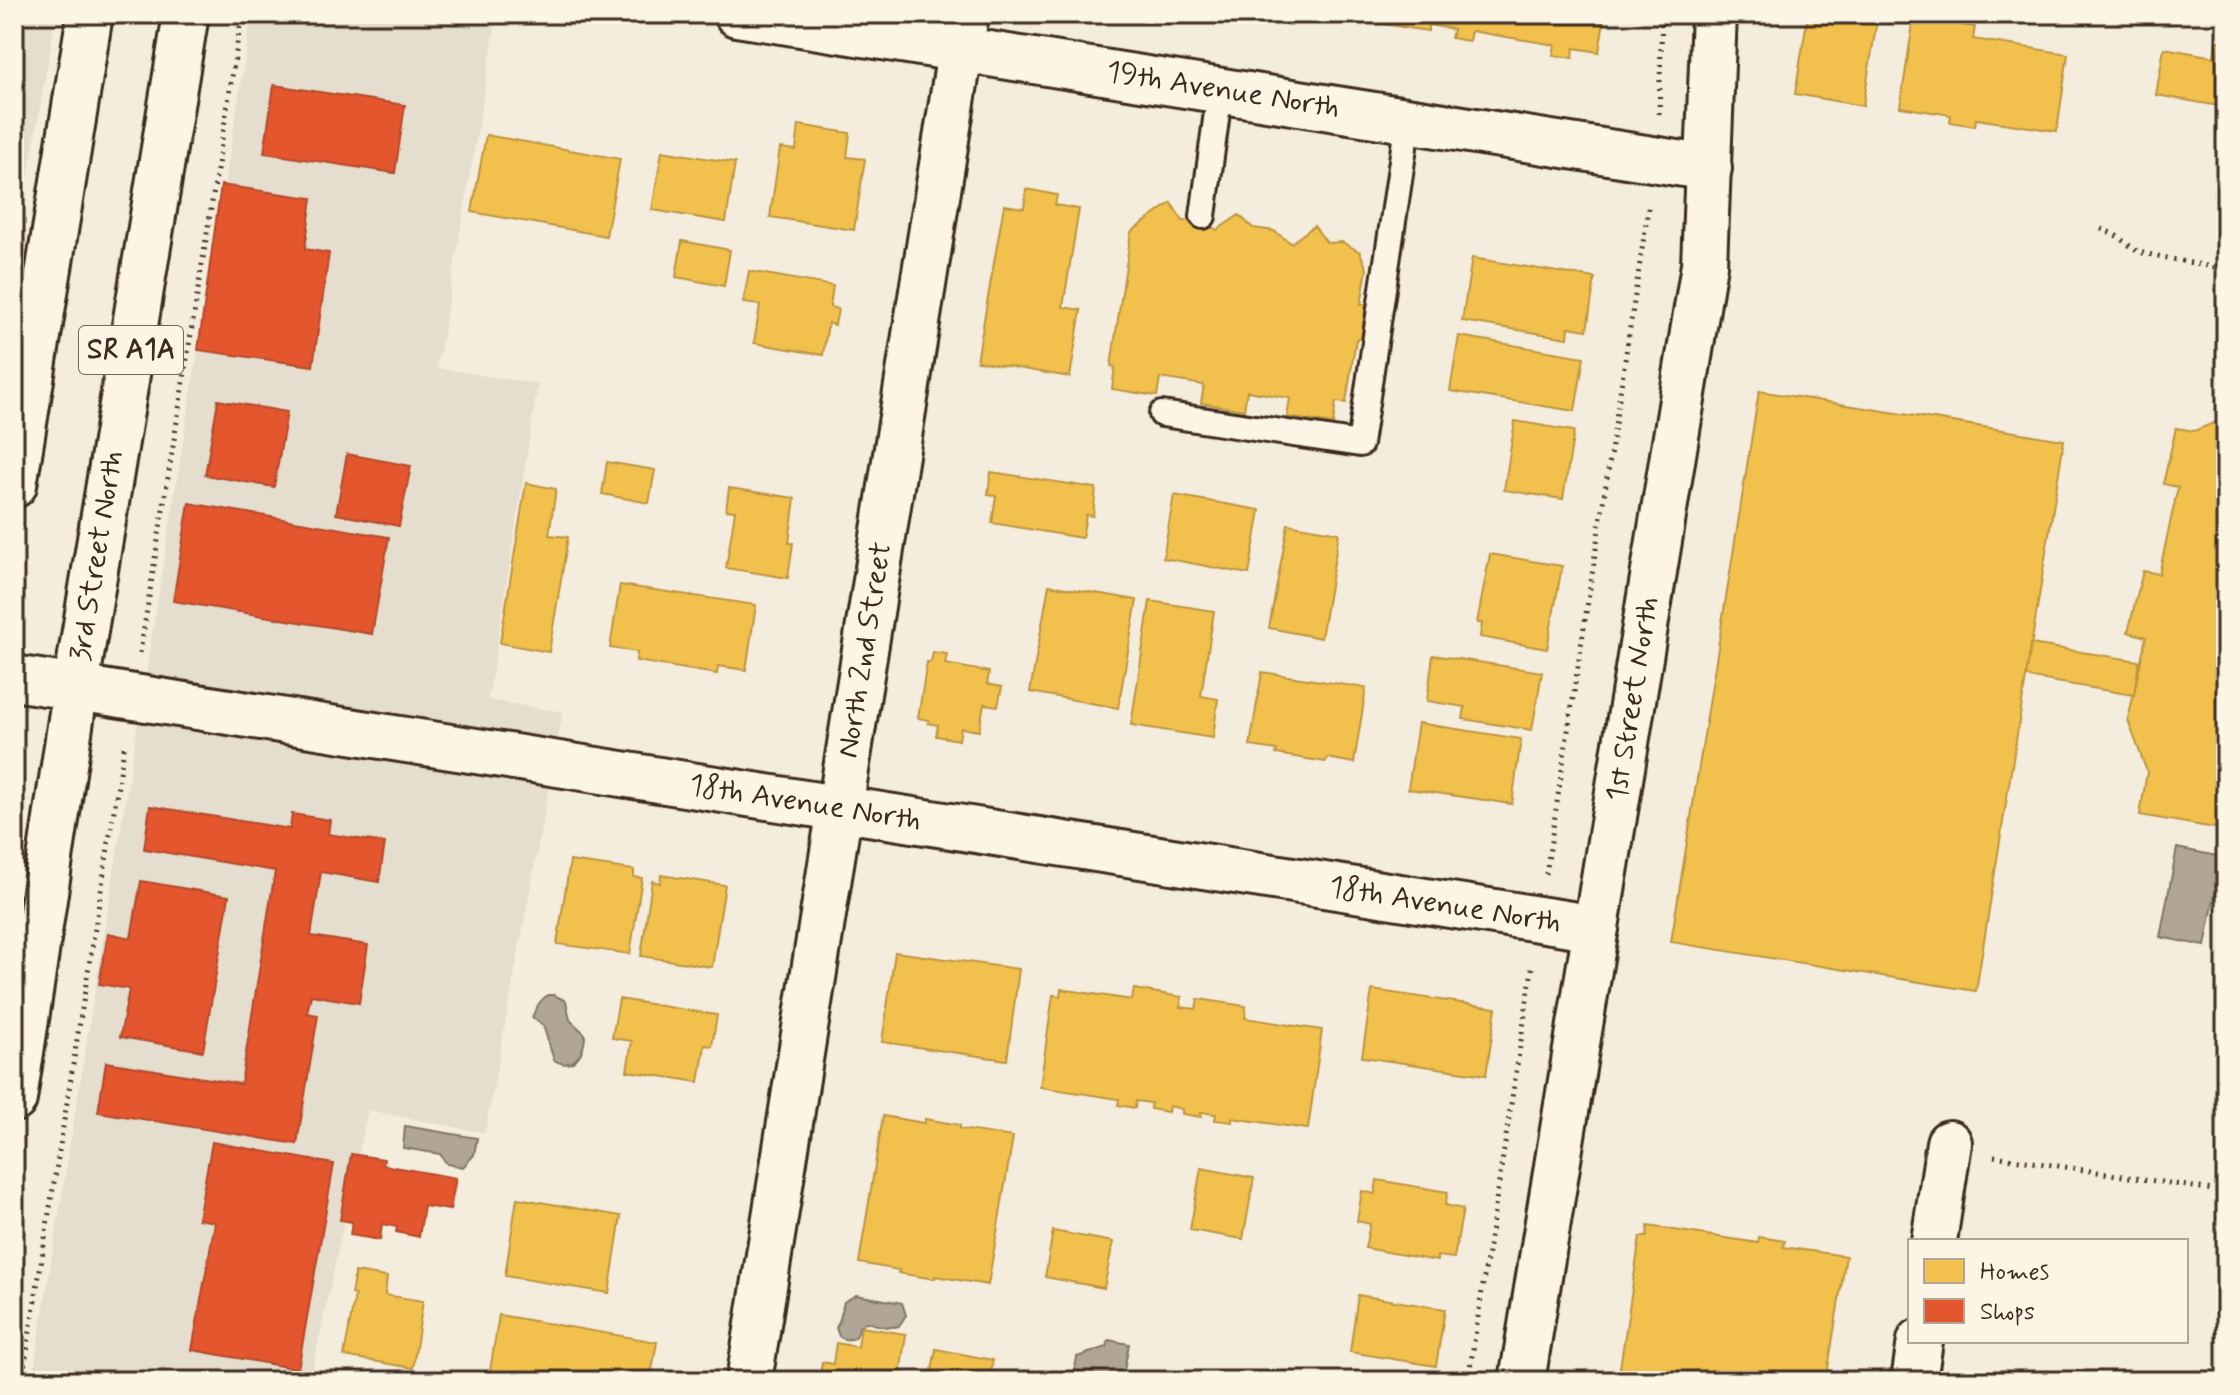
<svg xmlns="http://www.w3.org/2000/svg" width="2240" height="1395" font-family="Mynerve,sans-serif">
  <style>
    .built { fill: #e5ddce }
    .water { fill: #b0a596; stroke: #817466; stroke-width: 2 }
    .homes { fill: #f2c14e; stroke: #bb9440; stroke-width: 2 }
    .shops { fill: #e4572e; stroke: #b14a29; stroke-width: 2 }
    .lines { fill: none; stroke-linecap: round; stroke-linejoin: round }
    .service-casing { stroke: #3b2a1e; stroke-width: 30 }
    .minor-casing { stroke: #3b2a1e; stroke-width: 50 }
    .tertiary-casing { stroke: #3b2a1e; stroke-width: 50 }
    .primary-casing { stroke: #3b2a1e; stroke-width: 50 }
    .path { stroke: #3b2a1e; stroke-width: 5; stroke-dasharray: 2 6; stroke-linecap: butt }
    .service { stroke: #fcf5e5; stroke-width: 24 }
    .minor { stroke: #fcf5e5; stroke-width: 44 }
    .tertiary { stroke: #fcf5e5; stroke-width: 44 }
    .primary { stroke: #fcf5e5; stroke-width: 44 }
    .labels { text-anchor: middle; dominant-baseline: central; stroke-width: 8; stroke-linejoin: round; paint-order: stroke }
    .shield { fill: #fcf5e5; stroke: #75675a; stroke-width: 2 }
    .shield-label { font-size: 28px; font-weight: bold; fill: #3b2a1e }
    .street-label { font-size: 30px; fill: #3b2a1e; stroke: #fcf5e5 }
  </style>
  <rect width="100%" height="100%" fill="#f4eddd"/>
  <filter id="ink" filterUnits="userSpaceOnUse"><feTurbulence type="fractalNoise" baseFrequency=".0125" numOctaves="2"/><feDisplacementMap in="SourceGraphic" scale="16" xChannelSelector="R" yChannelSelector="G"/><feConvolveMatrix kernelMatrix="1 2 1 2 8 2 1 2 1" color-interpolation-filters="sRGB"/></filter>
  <g filter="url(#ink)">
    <g class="built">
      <path d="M 14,14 L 56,14 L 14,260 Z"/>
      <path d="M 252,14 L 481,14 L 497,16 L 437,368 L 538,384 L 488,700 L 563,712 L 485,1133 L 368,1110 L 310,1381 L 32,1381 Z"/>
    </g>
    <g class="water">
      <path d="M 2177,848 L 2222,857 L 2205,946 L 2160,937 Z"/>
      <path d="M 548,995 L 554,995 L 566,1001 L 570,1020 L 585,1034 C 585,1052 574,1072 554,1060 L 543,1025 L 532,1017 C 537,1008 539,1000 548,995 Z"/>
      <path d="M 405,1126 L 477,1138 L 474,1155 L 463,1167 L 447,1164 L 440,1154 L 403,1148 Z"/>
      <path d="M 856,1295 L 902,1303 L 906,1315 L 899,1326 C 888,1329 877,1325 866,1322 L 859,1327 C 858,1337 855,1340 844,1339 L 839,1336 L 836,1328 L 840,1319 L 844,1302 Z"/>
      <path d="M 1109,1340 L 1129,1344 L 1122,1381 L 1079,1381 L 1074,1374 L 1077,1357 L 1107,1347 Z"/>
    </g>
    <g class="homes">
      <path d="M 1378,14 L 1605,14 L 1599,52 L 1574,48 L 1573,58 L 1553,55 L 1555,45 L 1471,31 L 1469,41 L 1451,38 L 1453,29 L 1428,25 L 1428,31 L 1376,23 Z"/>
      <path d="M 1808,14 L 1878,14 L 1863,106 L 1795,94 Z"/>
      <path d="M 1914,17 L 1975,27 L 1973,39 L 2068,54 L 2057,131 L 1976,119 L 1975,126 L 1950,122 L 1951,115 L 1900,107 Z"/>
      <path d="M 2216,41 L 2226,42 L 2225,107 L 2156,95 L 2164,48 L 2214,57 Z"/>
      <path d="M 799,125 L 850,133 L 847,157 L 865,159 L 854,230 L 770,217 L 780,148 L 796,150 Z"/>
      <path d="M 2224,132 L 2226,132 L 2226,196 L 2214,194 Z"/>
      <path d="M 486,135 L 620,159 L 606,236 L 472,212 Z"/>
      <path d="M 662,151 L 735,163 L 726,222 L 652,210 Z"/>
      <path d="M 1026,189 L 1057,195 L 1055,205 L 1079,209 L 1063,307 L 1081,310 L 1070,377 L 977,361 L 1004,205 L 1024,208 Z"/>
      <path d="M 1171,203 L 1183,221 L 1202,220 L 1217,230 L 1239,215 L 1253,228 L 1274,231 L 1291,243 L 1314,226 L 1327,243 L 1342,242 L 1360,252 L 1367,269 L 1361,304 L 1366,304 L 1361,339 L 1356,339 L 1346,403 L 1336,402 L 1333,424 L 1287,417 L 1290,398 L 1247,391 L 1244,410 L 1201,403 L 1204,385 L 1160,378 L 1157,396 L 1112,389 L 1115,367 L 1111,366 L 1131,232 Z"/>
      <path d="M 682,241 L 730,250 L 724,286 L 676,277 Z"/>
      <path d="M 1472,258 L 1595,278 L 1587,330 L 1569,327 L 1568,338 L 1462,321 Z"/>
      <path d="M 749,271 L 833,286 L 830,307 L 838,309 L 835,325 L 828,323 L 823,355 L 754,343 L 760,305 L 743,303 Z"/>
      <path d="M 1459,336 L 1584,357 L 1575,411 L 1450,391 Z"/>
      <path d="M 1759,391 L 2064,440 L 1976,991 L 1671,942 Z"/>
      <path d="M 1515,421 L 1574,431 L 1563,499 L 1504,490 Z"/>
      <path d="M 2216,422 L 2226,424 L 2226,830 L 2140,815 L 2147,772 L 2128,720 L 2146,637 L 2128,632 L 2143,571 L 2159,574 L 2178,487 L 2163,484 L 2176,428 L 2194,431 Z"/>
      <path d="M 607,462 L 655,470 L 649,503 L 602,494 Z"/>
      <path d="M 991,472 L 1096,488 L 1093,516 L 1086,515 L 1082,538 L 992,523 L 996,496 L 988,494 Z"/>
      <path d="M 526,483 L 556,489 L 549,535 L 568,537 L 549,652 L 500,643 Z"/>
      <path d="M 729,488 L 795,498 L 789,543 L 793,543 L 788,578 L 726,568 L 735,511 L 726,510 Z"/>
      <path d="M 1174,495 L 1260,510 L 1249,574 L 1163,558 Z"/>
      <path d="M 1288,524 L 1339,533 L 1321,638 L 1269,628 Z"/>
      <path d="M 1490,554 L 1562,566 L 1547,649 L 1480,637 L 1482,623 L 1477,623 Z"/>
      <path d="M 620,585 L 756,605 L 746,670 L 718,666 L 717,674 L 636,661 L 637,652 L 610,648 Z"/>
      <path d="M 1049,585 L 1137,600 L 1118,708 L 1030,692 Z"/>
      <path d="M 1150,601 L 1214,611 L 1201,696 L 1218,699 L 1213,738 L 1131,725 Z"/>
      <path d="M 2031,644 L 2139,661 L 2134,695 L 2026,677 Z"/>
      <path d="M 933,652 L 947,654 L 945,664 L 989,672 L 987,684 L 1002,687 L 998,706 L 984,704 L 979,731 L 961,728 L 959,740 L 936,736 L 938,725 L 928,723 L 929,720 L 918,718 L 927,662 L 931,662 Z"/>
      <path d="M 1433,655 L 1542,672 L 1532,730 L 1463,719 L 1465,707 L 1427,701 Z"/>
      <path d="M 1262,672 L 1366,688 L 1354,763 L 1327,758 L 1326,762 L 1276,754 L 1277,750 L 1250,746 Z"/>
      <path d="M 1418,723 L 1521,739 L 1512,804 L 1408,789 Z"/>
      <path d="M 570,861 L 634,870 L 634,877 L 642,878 L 630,954 L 557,944 Z"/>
      <path d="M 661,875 L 725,885 L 712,967 L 641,956 L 652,881 L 660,883 Z"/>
      <path d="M 895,952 L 1019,969 L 1007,1060 L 882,1042 Z"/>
      <path d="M 1061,989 L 1132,1000 L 1134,989 L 1182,997 L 1180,1007 L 1196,1009 L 1198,999 L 1246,1006 L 1245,1018 L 1322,1030 L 1308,1129 L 1232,1118 L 1232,1122 L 1215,1120 L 1216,1114 L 1201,1112 L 1201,1117 L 1182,1114 L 1182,1109 L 1169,1106 L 1168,1112 L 1150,1109 L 1151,1103 L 1136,1101 L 1135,1108 L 1118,1105 L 1119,1099 L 1040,1087 L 1053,995 L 1060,996 Z"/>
      <path d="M 1372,990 L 1496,1008 L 1486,1075 L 1362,1057 Z"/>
      <path d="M 619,999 L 717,1015 L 712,1046 L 705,1045 L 699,1082 L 627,1071 L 632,1041 L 612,1038 Z"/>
      <path d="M 883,1116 L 924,1123 L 925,1119 L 960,1125 L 960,1129 L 1013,1137 L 988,1285 L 935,1276 L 935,1279 L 898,1273 L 899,1270 L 859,1263 Z"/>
      <path d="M 1201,1168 L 1254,1178 L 1243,1239 L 1190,1230 Z"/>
      <path d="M 1377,1180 L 1448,1192 L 1445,1205 L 1463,1209 L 1454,1258 L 1437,1256 L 1437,1261 L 1365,1248 L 1370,1224 L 1357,1221 L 1362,1191 L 1375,1194 Z"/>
      <path d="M 517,1198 L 621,1216 L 609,1293 L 505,1276 Z"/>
      <path d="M 1648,1226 L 1758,1243 L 1759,1237 L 1785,1241 L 1783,1247 L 1846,1256 L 1826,1381 L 1618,1381 L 1640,1237 L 1647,1237 Z"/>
      <path d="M 1053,1231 L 1113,1242 L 1104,1288 L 1045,1277 Z"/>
      <path d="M 355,1272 L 387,1277 L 385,1295 L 423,1301 L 413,1368 L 344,1356 L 355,1295 L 351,1294 Z"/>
      <path d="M 1358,1295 L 1445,1309 L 1436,1366 L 1350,1352 Z"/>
      <path d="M 499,1315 L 657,1342 L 650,1381 L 514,1381 L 489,1377 Z"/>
      <path d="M 861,1327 L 906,1334 L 900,1374 L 906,1374 L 905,1381 L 819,1381 L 822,1362 L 833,1364 L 836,1343 L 858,1347 Z"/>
      <path d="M 936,1349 L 993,1360 L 990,1381 L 930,1381 Z"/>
    </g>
    <g class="shops">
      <path d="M 274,85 L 405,105 L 395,173 L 264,153 Z"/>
      <path d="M 221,185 L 312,198 L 305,249 L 329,253 L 313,366 L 198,350 Z"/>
      <path d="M 218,400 L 287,412 L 274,487 L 205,475 Z"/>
      <path d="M 347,454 L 411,466 L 399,526 L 336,514 Z"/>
      <path d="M 189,503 L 389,537 L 372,634 L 173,601 Z"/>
      <path d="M 150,806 L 290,829 L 292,814 L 330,820 L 328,834 L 385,843 L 379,882 L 321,872 L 311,936 L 368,945 L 359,1003 L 311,995 L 307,1013 L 318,1015 L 297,1144 L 98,1112 L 106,1062 L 241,1084 L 275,871 L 144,849 Z"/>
      <path d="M 141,881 L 229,896 L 203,1051 L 120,1037 L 129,989 L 99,984 L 108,933 L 131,938 Z"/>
      <path d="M 212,1142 L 334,1164 L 298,1369 L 192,1350 L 215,1222 L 198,1219 Z"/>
      <path d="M 351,1154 L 384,1159 L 383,1165 L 456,1178 L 450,1210 L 424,1206 L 419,1237 L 396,1232 L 397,1227 L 382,1224 L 380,1240 L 350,1235 L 352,1222 L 340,1220 Z"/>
    </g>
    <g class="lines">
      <g class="service-casing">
        <g id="service">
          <path d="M 1203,216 L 1220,90"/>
          <path d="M 1162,414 L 1360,444 L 1408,120"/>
        </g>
      </g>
      <g class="minor-casing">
        <g id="minor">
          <path d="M 737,14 L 1709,168"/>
          <path d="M 14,678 L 1596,928"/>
          <path d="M 1934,1241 L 1949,1143"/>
          <path d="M 749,1381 L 966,14"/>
          <path d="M 1914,1381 L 1920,1341"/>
        </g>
      </g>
      <g class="tertiary-casing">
        <path id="tertiary" d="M 1522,1381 L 1704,265 L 1714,14"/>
      </g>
      <g class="primary-casing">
        <g id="primary">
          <path d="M 14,485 L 90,14"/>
          <path d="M 14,1099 L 76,686 L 186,14"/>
        </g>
      </g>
      <g class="path">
        <path d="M 1659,114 L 1662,14"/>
        <path d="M 2101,229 L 2114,234 L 2138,252 L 2226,270"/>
        <path d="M 140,653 L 242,14"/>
        <path d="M 1546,874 L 1649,204"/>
        <path d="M 1994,1156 L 2226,1192"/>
        <path d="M 22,1381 L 125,742"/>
        <path d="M 1468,1381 L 1533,963"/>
      </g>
      <use href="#service" class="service"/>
      <use href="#minor" class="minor"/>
      <use href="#tertiary" class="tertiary"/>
      <use href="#primary" class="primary"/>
    </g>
  </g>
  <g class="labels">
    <rect class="shield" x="79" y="326" width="104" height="48" rx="6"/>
    <g class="shield-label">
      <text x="131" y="350">SR A1A</text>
    </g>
    <g class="street-label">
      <text transform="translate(1223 90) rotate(9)">19th Avenue North</text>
      <text transform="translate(97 556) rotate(-81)">3rd Street North</text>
      <text transform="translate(865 650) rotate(-81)">North 2nd Street</text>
      <text transform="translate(1633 699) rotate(-81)">1st Street North</text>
      <text transform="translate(805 803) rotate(9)">18th Avenue North</text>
      <text transform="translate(1445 905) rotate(9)">18th Avenue North</text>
    </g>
  </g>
  <rect width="2240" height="1395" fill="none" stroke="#fcf5e5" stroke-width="48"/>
  <rect x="24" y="24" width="2192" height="1347" fill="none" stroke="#3b2a1e" stroke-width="3" filter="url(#ink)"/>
  <rect x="1908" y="1239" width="280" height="104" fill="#fcf5e5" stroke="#afa495" stroke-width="2"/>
  <rect x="1924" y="1259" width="40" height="24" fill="#f2c14e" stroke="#afa495" stroke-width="2"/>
  <text x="1980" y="1279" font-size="24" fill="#3b2a1e">Homes</text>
  <rect x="1924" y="1299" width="40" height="24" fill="#e4572e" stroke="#afa495" stroke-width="2"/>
  <text x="1980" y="1319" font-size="24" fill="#3b2a1e">Shops</text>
</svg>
